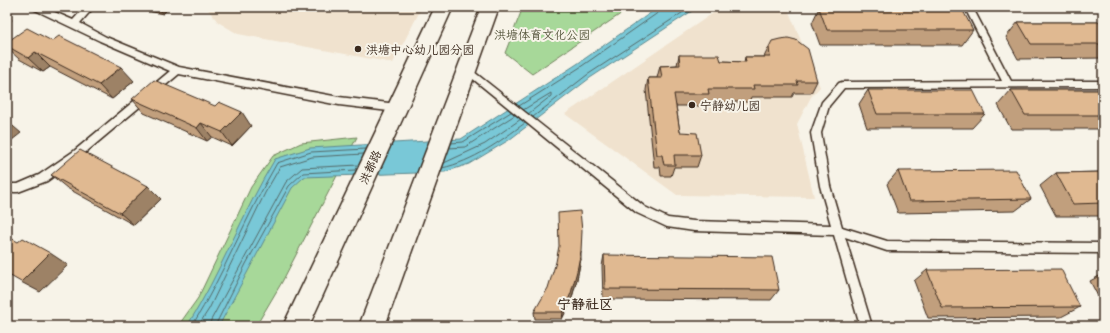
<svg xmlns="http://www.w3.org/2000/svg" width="1110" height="333" font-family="Delius,'LXGW WenKai TC',sans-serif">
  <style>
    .built { fill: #f0e2ce }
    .green { fill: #a7d899; stroke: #71815c }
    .water { fill: #79c8d7; stroke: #60898d }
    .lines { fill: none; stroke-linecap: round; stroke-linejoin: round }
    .shore { stroke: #546968; stroke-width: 1 }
    .service-casing { stroke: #3b2a1e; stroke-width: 3 }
    .secondary-casing { stroke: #3b2a1e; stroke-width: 3 }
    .service { fill: #f7f3e8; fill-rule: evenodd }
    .secondary { fill: #f7f3e8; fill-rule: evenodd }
    .wall { fill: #c19f7d; stroke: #3b2a1e }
    .shaded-wall { fill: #9d8266; stroke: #3b2a1e }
    .building { fill: #e0b991; stroke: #3b2a1e }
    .poi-dot { fill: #3b2a1e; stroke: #f7f3e8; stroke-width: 1.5 }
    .labels { text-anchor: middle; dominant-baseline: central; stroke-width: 4; stroke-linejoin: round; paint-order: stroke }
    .park-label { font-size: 12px; fill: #56563d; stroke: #f7f3e8 }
    .poi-label { font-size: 12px; fill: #3b2a1e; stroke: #f7f3e8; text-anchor: start }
    .street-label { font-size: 12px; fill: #3b2a1e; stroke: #f7f3e8 }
    .quarter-label { font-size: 14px; font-weight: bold; fill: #3b2a1e; stroke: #f7f3e8 }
  </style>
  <rect width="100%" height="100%" fill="#f7f3e8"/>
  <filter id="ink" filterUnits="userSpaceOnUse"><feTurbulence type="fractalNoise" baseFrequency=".025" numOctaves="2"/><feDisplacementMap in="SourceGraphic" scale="8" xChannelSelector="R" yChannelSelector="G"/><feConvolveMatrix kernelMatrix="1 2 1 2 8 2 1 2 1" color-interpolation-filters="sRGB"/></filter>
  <g filter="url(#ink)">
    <g class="built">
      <path d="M 206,7 L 422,7 L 393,63 L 238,34 L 218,22 Z"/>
      <path d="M 722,7 L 787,7 L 820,87 L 811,97 L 797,124 L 814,197 L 677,195 L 565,114 Z"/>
    </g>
    <g class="green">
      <path d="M 523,7 L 631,7 L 532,74 L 505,53 Z"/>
      <path d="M 357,137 L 282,282 L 256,326 L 178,326 L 198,298 L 251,187 L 273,156 L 301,143 Z"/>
    </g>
    <path class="water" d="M 659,7 L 698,7 L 590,78 L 509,140 L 469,164 L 445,172 L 304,177 L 292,188 L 219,326 L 187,326 C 221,273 242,213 275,159 L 310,148 L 461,139 L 577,64 Z"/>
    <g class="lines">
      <g class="shore">
        <path d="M 519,106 L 579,68 L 659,12 L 661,7"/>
        <path d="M 523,110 L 551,93 L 551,96 L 528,114"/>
        <path d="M 533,117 L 587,75 L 691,7"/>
        <path d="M 451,143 L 463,142 L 511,112"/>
        <path d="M 449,148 L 465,147 L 515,115"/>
        <path d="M 444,163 L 485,144 L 521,119"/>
        <path d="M 442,168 C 474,161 499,142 525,123"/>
        <path d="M 192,326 C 224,274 246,216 277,163 L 311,152 L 366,149"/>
        <path d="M 198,326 L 209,309 L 265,193 L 280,167 L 312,157 L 364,154"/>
        <path d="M 210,326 L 211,320 L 286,182 L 302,168 L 359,165"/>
        <path d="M 215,326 L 246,264 L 289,186 L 303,173 L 356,170"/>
      </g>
      <g class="service-casing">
        <g id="service">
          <path d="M 32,7 L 43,7 L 73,20 L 85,7 L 94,7 L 80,23 L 106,37 L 179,67 L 339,97 L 397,104 L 402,108 L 397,112 L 339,105 L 179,74 L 80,157 L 47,181 L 18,192 L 7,192 L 7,184 L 18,184 L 39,175 L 74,151 L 170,71 L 100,41 L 33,9 Z"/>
          <path d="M 966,7 L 974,7 L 975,12 L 1011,81 L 1103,81 L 1103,87 L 844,88 L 829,106 L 821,133 L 830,186 L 842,227 L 887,241 L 1103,243 L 1103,253 L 887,251 L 845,237 L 872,326 L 860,326 L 834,235 L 694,231 L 667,227 L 637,213 L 462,70 L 466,67 L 469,68 L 645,207 L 668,218 L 694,221 L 831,225 L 820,186 L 811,133 L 822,102 L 839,83 L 842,82 L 1002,81 L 967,12 Z"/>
        </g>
      </g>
      <g class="secondary-casing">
        <g id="secondary">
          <path d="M 435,7 L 453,7 L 309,326 L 283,326 Z"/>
          <path d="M 481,7 L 499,7 L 385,326 L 359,326 Z"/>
        </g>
      </g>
      <use href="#service" class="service"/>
      <use href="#secondary" class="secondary"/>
    </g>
    <g class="wall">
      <path d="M 128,7 L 169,7 L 163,14 Z"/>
      <path d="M 819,8 L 973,30 L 962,45 L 820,45 L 812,23 Z"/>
      <path d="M 1018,22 L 1103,22 L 1103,58 L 1018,59 L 1006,37 Z"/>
      <path d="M 7,42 L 134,81 L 112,99 L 50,67 L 43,72 L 19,59 L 7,48 Z"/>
      <path d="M 769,47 L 817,81 L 811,93 L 794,93 L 792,97 L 751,97 L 749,102 L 707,102 L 705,106 L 676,106 L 680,132 L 701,155 L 697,167 L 674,167 L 671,176 L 661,176 L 660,167 L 654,167 L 646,90 L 648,78 L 657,78 L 660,66 L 677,65 L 679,55 L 721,61 L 744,62 L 745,57 L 764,57 Z"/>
      <path d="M 868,90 L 985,114 L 972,128 L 867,128 L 859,104 Z"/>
      <path d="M 1011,90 L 1103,90 L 1103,129 L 1011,129 L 998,105 Z"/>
      <path d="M 132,99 L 251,126 L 232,146 L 212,137 L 207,141 L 144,113 Z"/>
      <path d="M 898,171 L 1031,199 L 1015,211 L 898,213 L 887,184 Z"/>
      <path d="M 1103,172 L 1103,216 L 1056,216 L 1040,186 L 1056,173 Z"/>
      <path d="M 51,175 L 148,186 L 161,199 L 134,225 L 67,188 Z"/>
      <path d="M 604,255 L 779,290 L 771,300 L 603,299 L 602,266 Z"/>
      <path d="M 581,259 L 577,279 L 571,301 L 562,319 L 535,319 L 534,312 Z"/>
      <path d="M 927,270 L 1080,307 L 1061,317 L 928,318 L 914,281 Z"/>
      <path d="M 1103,274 L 1103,306 L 1090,281 Z"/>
    </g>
    <g class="shaded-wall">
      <path d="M 158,7 L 169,7 L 163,14 Z"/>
      <path d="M 7,15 L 12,20 L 7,24 Z"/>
      <path d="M 35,52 L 50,67 L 43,72 L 28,58 Z"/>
      <path d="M 121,67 L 134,81 L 112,99 L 99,85 Z"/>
      <path d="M 242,112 L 251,126 L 232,146 L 222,132 Z"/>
      <path d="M 7,121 L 21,133 L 7,144 Z"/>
      <path d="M 201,123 L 212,137 L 207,141 L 197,128 Z"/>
      <path d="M 148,186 L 161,199 L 134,225 L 120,213 Z"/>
      <path d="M 581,251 L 581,259 L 577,279 L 571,301 L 562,319 L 563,312 Z"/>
      <path d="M 50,253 L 68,265 L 40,292 L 21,282 Z"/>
    </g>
    <g class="building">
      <path d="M 961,7 L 973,30 L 827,30 L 819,8 Z"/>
      <path d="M 1018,22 L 1103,22 L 1103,44 L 1031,44 Z"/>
      <path d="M 27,28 L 52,41 L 59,36 L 121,67 L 99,85 L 35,52 L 28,58 L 7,46 L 7,42 Z"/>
      <path d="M 788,38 L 796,40 L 808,49 L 817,81 L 797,81 L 798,85 L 753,85 L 754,89 L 708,89 L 709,94 L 674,94 L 680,132 L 697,133 L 701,155 L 674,155 L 675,165 L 664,165 L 662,155 L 657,155 L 648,78 L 662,78 L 660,66 L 680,65 L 679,55 L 719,55 L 721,61 L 746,62 L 745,57 L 770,57 L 769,47 L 772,41 L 780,39 Z"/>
      <path d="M 154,80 L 215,106 L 219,102 L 242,112 L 222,132 L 201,123 L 197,128 L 132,99 Z"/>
      <path d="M 868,90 L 973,90 L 985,114 L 877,114 Z"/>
      <path d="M 1011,90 L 1103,90 L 1103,115 L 1025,115 Z"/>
      <path d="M 80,150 L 148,186 L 120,213 L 51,175 Z"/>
      <path d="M 1016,170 L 1031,199 L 909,201 L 898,171 Z"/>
      <path d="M 1103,172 L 1103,203 L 1073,204 L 1056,173 Z"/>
      <path d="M 580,211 L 582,231 L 581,251 L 577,271 L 571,293 L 563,312 L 534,312 L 548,288 L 556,262 L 559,246 L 558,213 Z"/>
      <path d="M 7,236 L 18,242 L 23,238 L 50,253 L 21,282 L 7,274 Z"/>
      <path d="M 604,255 L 772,257 L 779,290 L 605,289 Z"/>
      <path d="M 1061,269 L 1080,307 L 942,308 L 927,270 Z"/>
    </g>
  </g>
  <g class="poi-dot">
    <circle cx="358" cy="49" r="4"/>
    <circle cx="692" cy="105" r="4"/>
  </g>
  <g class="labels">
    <g class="park-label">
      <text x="542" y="34">洪塘体育文化公园</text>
    </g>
    <g class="poi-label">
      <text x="366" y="49">洪塘中心幼儿园分园</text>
      <text x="700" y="105">宁静幼儿园</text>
    </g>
    <g class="street-label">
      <text transform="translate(370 167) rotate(-65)">洪都路</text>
    </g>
    <g class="quarter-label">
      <text x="585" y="304">宁静社区</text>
    </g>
  </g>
  <rect width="1110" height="333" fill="none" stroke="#f7f3e8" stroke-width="24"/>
  <rect x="12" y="12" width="1086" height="309" fill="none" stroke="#3b2a1e" stroke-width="1.5" filter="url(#ink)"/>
</svg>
